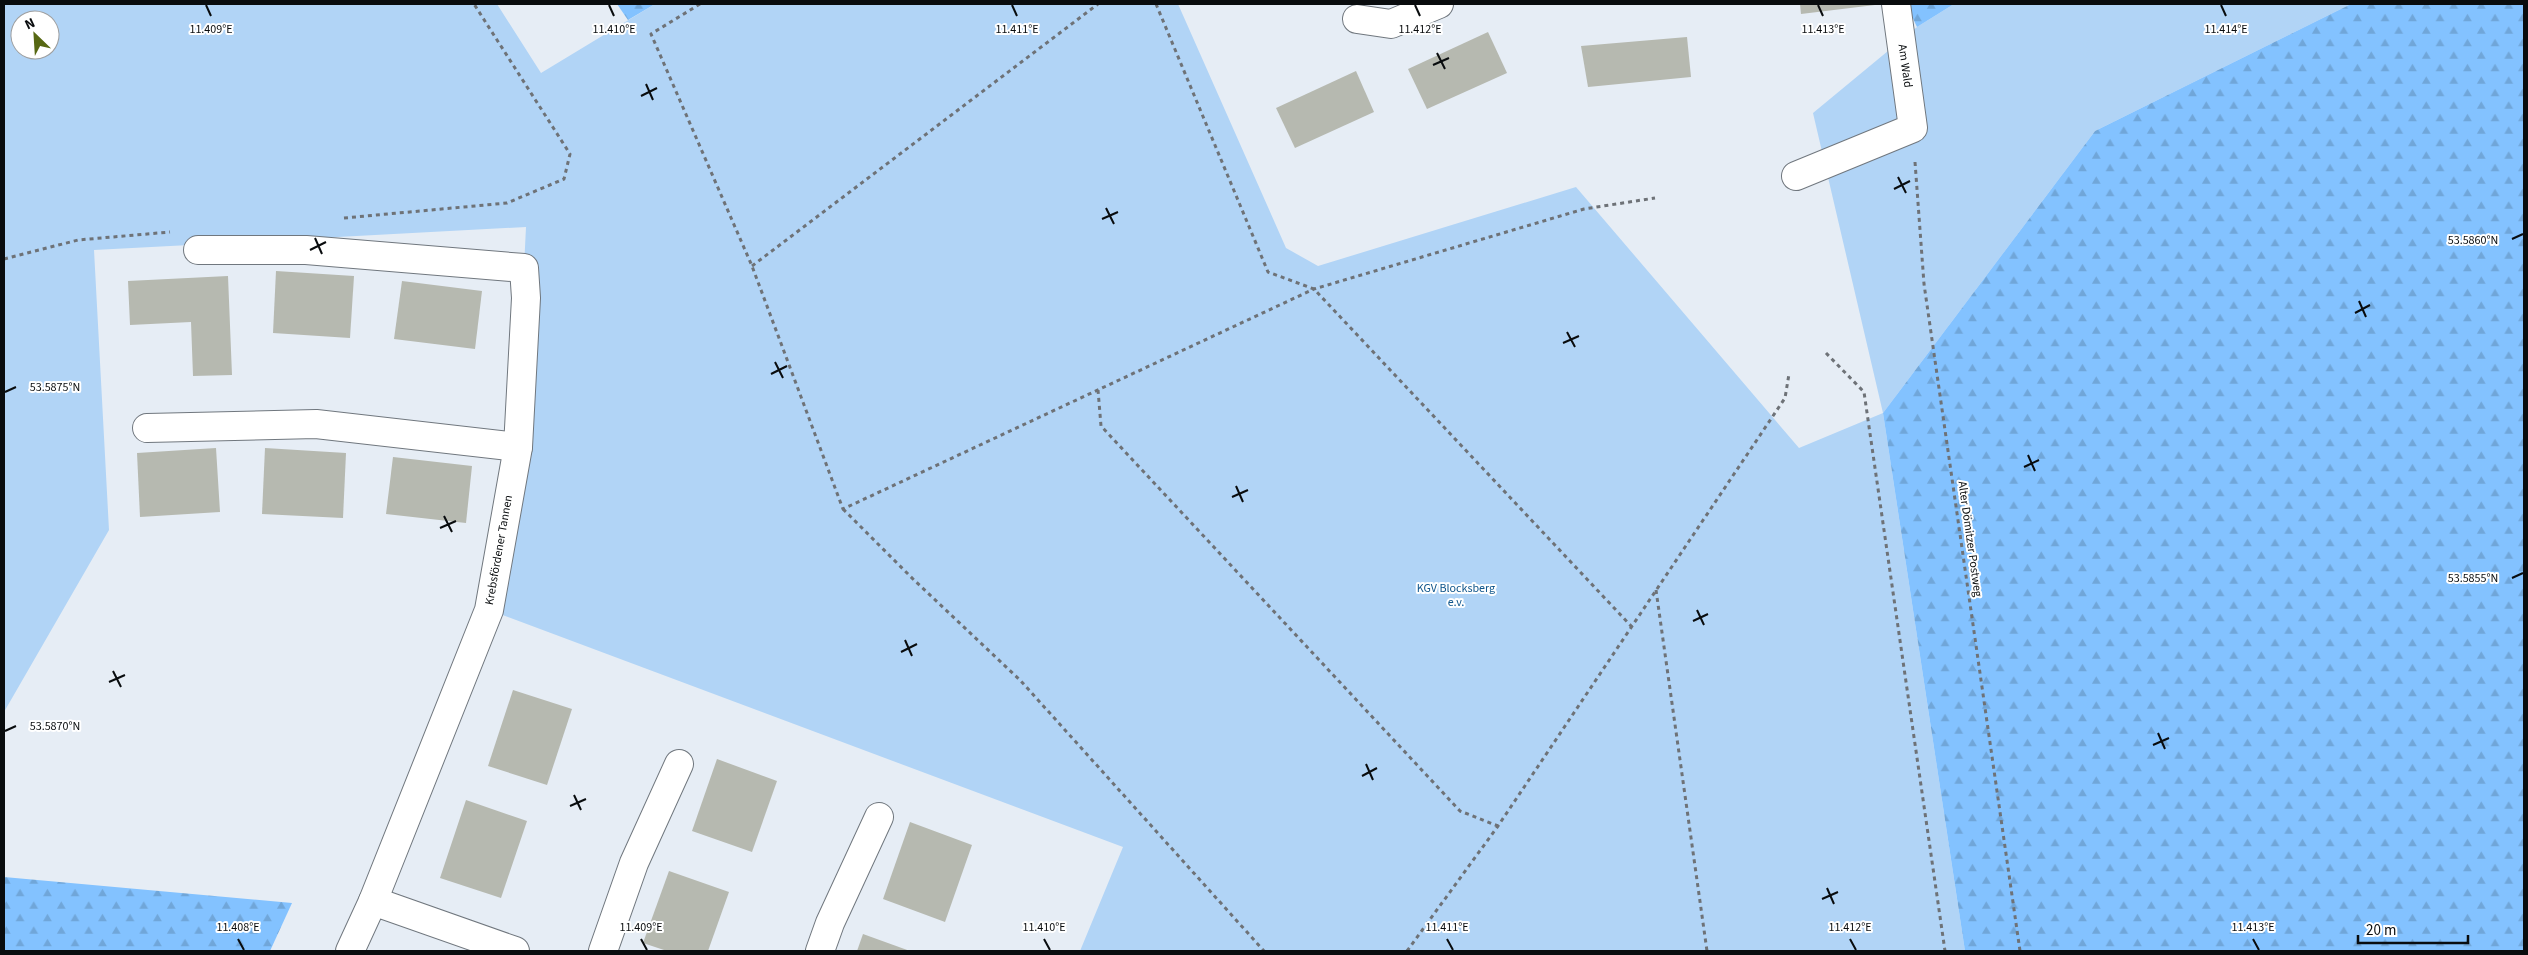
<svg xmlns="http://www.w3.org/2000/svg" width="2528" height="955" font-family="'Source Sans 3',sans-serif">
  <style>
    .green { fill: #b1d4f6; fill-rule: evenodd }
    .forest { fill: url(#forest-firs) }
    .building { fill: #b6b9b0 }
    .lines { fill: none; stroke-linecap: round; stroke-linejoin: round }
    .minor-casing { stroke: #70777e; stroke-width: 30 }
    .path { stroke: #6e7277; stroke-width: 3; stroke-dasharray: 4 4; stroke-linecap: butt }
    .minor { stroke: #fff; stroke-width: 28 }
    .ticks { fill: none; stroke: #090c0e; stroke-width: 2 }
    .labels { text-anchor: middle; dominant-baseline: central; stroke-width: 4; stroke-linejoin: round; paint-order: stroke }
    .street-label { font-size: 12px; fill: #090c0e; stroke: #fff }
    .park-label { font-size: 12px; fill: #0f558b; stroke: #fff }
    .ticks-label { font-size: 12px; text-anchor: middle; fill: #090c0e; stroke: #fff; stroke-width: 4; stroke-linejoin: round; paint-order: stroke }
  </style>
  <defs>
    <pattern id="forest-firs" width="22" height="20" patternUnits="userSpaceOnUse" patternTransform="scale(1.25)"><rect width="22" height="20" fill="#83c2ff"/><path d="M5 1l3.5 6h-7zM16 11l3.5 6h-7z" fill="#70a6d9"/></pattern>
  </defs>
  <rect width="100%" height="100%" fill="#e6edf5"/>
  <path class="green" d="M 4,4 L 497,4 L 541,73 L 655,4 L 1178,4 L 1286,248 L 1318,266 L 1576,187 L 1799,448 L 1883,413 L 1813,113 L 1917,27 L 1954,4 L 2351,4 L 2095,131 L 1883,413 L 1965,951 L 1080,951 L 1123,847 L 489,610 L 524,268 L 526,227 L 94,250 L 109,530 L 4,712 ZM 20,20 L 50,20 L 50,50 L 20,50 Z"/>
  <g class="forest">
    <path d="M 617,4 L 655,4 L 628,20 Z"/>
    <path d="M 1906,4 L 1954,4 L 1917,27 Z"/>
    <path d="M 2351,4 L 2524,4 L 2524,951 L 1965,951 L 1883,413 L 2095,131 Z"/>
    <path d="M 4,877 L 292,903 L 270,951 L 4,951 Z"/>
  </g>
  <g class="building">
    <path d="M 1800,4 L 1875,4 L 1875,5 L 1801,14 Z"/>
    <path d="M 1488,32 L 1507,73 L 1427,109 L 1408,69 Z"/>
    <path d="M 1687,37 L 1691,77 L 1588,87 L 1581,46 Z"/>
    <path d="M 1356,71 L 1374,112 L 1295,148 L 1276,108 Z"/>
    <path d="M 276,271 L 354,276 L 350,338 L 273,333 Z"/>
    <path d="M 228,276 L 232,375 L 193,376 L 191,322 L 130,325 L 128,281 Z"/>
    <path d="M 402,281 L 482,291 L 475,349 L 394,339 Z"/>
    <path d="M 216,448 L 220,512 L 140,517 L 137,453 Z"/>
    <path d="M 265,448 L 346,453 L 343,518 L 262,514 Z"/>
    <path d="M 393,457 L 472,466 L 466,523 L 386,514 Z"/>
    <path d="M 513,690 L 572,709 L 547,785 L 488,766 Z"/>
    <path d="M 717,759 L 777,781 L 752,852 L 692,831 Z"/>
    <path d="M 466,800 L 527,821 L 501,898 L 440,878 Z"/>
    <path d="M 910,822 L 972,845 L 945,922 L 883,899 Z"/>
    <path d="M 669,871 L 729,892 L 708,951 L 667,951 L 643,943 Z"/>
    <path d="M 863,934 L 910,951 L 857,951 Z"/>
  </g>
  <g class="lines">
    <g class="minor-casing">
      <g id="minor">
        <path d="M 1357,19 L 1391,24 L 1439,4"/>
        <path d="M 1796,176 L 1913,128 L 1896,4"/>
        <path d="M 198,250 L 306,250 L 524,268 L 526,298 L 518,447 L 489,610 L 373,901"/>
        <path d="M 147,428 L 316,424 L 518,447"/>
        <path d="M 350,951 L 373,901 L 515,951"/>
        <path d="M 603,951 L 634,863 L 679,764"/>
        <path d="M 820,951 L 830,923 L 879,817"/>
      </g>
    </g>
    <g class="path">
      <path d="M 700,4 L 651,34 L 752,266 L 843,509 L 1314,289 L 1584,209 L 1655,198"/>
      <path d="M 1156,4 L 1268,272 L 1314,289 L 1632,627"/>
      <path d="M 1915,162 L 1924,284 L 2020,951"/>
      <path d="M 344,218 L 507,203 L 564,179 L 570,154 L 474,4"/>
      <path d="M 4,259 L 78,240 L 170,232"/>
      <path d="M 752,266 L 1098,4"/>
      <path d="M 1826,353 L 1864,392 L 1945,951"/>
      <path d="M 1098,390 L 1101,426 L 1460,811 L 1498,826"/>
      <path d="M 843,509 L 914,580 L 1020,680 L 1264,951"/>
      <path d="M 1656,590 L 1707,951"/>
      <path d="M 1407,951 L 1498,826 L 1785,398 L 1789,374"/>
    </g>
    <use href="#minor" class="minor"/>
  </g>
  <path class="ticks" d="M 206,5 L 211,16M 609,5 L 614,16M 1012,5 L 1017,16M 1415,5 L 1420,16M 1818,5 L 1823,16M 2221,5 L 2226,16M 1437,53 L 1445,69M 1433,65 L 1449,58M 646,84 L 653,100M 641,96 L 657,88M 1898,177 L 1906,193M 1894,189 L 1910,181M 1106,208 L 1114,224M 1102,219 L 1118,212M 315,238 L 322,254M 2512,239 L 2523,234M 310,250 L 326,242M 2359,301 L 2366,317M 2355,313 L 2370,305M 1567,332 L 1575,347M 1563,343 L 1579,336M 775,362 L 783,378M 771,374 L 787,366M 5,392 L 16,387M 2028,455 L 2035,471M 2024,467 L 2039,460M 1236,486 L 1243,502M 1232,497 L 1248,490M 444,516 L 452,532M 440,528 L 456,521M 2512,578 L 2523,573M 1697,610 L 1704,625M 1693,621 L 1708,614M 905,640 L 912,656M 901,652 L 917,644M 113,671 L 121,687M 109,682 L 125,675M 5,731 L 16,726M 2158,733 L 2165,749M 2153,745 L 2169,738M 1366,764 L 1373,780M 1362,776 L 1377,768M 574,795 L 581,810M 570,806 L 586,799M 1827,888 L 1834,904M 1822,899 L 1838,892M 238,939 L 244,950M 641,939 L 647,950M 1044,939 L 1050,950M 1447,939 L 1453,950M 1850,939 L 1856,950M 2253,939 L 2259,950"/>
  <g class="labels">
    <g class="street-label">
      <text transform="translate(1905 66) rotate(82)">Am Wald</text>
      <text transform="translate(1970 539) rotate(82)">Alter Dömitzer Postweg</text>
      <text transform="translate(499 550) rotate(-80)">Krebsfördener Tannen</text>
    </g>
    <g class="park-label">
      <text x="1456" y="588">KGV Blocksberg<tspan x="1456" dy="14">e.v.</tspan></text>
    </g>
  </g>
  <g class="ticks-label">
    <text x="614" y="33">11.410°E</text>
    <text x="1823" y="33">11.413°E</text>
    <text x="211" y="33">11.409°E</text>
    <text x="1017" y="33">11.411°E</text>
    <text x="1420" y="33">11.412°E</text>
    <text x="2226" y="33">11.414°E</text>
    <text x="2473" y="244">53.5860°N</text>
    <text x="55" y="391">53.5875°N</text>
    <text x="2473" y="582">53.5855°N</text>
    <text x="55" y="730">53.5870°N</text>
    <text x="238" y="931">11.408°E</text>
    <text x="641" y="931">11.409°E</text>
    <text x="1044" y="931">11.410°E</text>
    <text x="1447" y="931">11.411°E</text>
    <text x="1850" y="931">11.412°E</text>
    <text x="2253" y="931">11.413°E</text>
  </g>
  <rect width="2528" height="955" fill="none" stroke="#090c0e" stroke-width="10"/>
  <g transform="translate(35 35) rotate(335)"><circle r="24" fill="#ffffff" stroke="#9d9e9f"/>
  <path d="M0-4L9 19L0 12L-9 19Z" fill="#576813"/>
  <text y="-8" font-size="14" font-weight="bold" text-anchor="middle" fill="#090c0e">N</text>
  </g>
  <path d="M2358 935v8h110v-8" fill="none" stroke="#090c0e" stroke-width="2.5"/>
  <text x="2366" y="935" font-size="15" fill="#090c0e" stroke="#ffffff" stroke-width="4" paint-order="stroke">20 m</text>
</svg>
